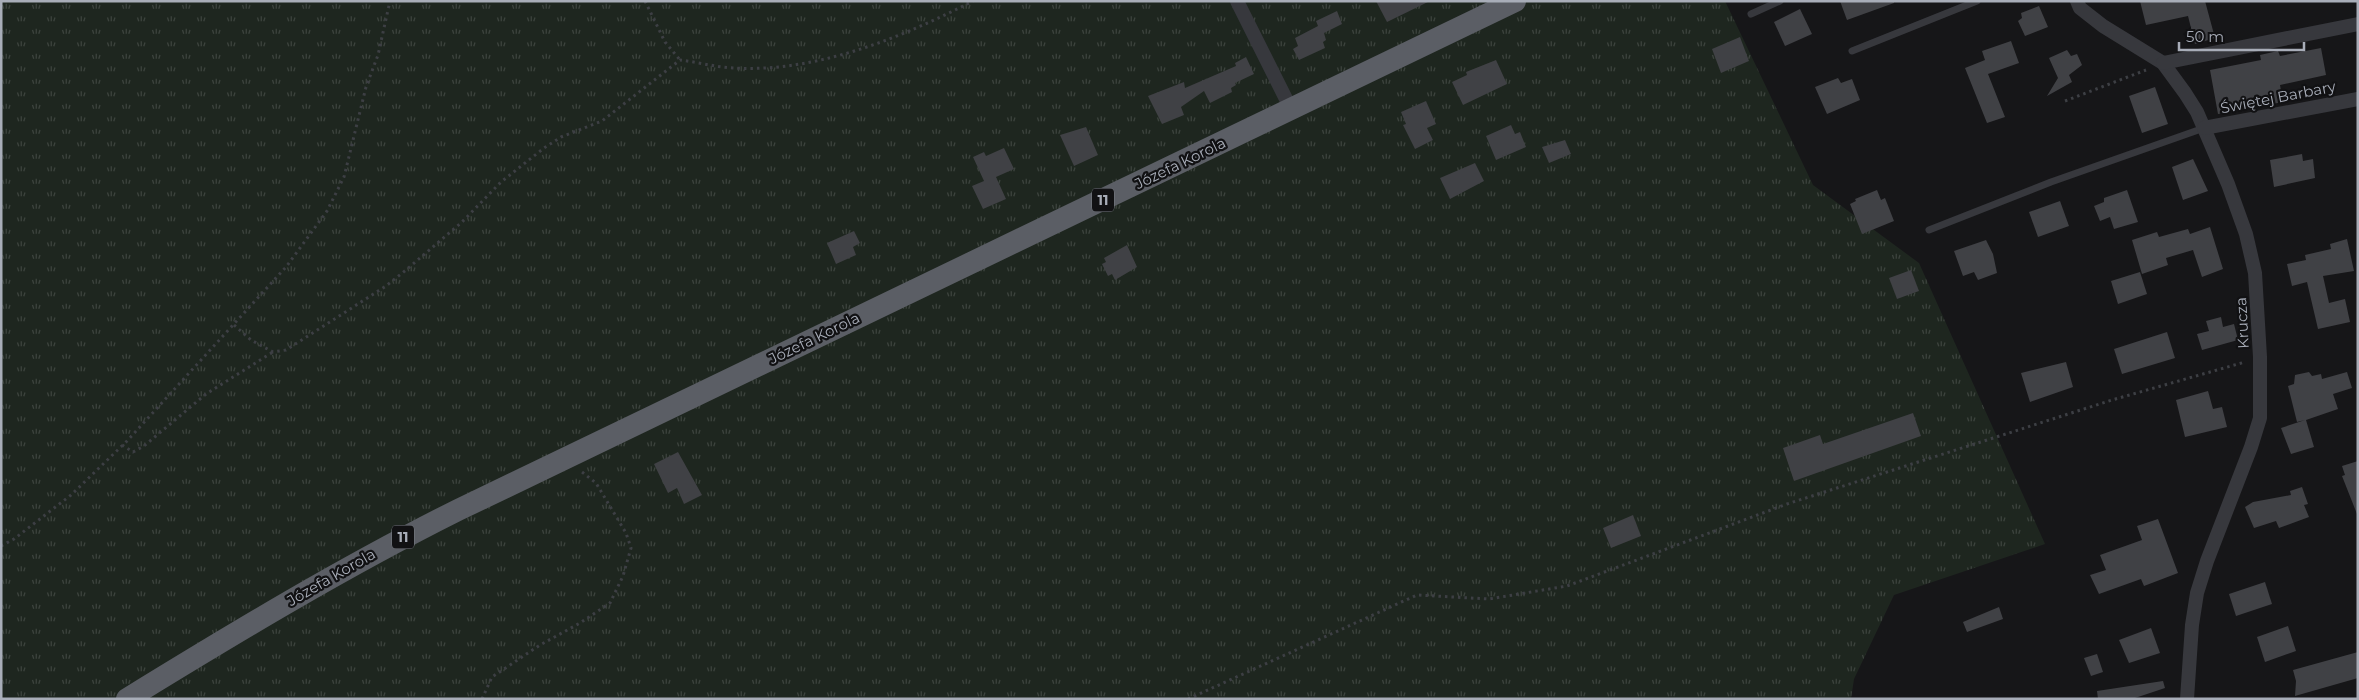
<svg xmlns="http://www.w3.org/2000/svg" width="2359" height="700" font-family="Montserrat,sans-serif">
  <style>
    .park { fill: url(#park-tufts) }
    .building { fill: #404145 }
    .lines { fill: none; stroke-linecap: round; stroke-linejoin: round }
    .path { stroke: #3d3f44; stroke-width: 3; stroke-dasharray: 2.5 4; stroke-linecap: butt }
    .service { stroke: #37383d; stroke-width: 7 }
    .minor { stroke: #37383d; stroke-width: 14 }
    .trunk { stroke: #5b5e65; stroke-width: 22 }
    .labels { text-anchor: middle; dominant-baseline: central; stroke-width: 4.5; stroke-linejoin: round; paint-order: stroke }
    .shield { fill: #111113; stroke: #7b7e86; stroke-width: 1 }
    .shield-label { font-size: 14px; font-weight: bold; fill: #a8adb8 }
    .street-label { font-size: 15px; fill: #a8adb8; stroke: #111113 }
  </style>
  <defs>
    <pattern id="park-tufts" width="24" height="20" patternUnits="userSpaceOnUse" patternTransform="scale(1.25)"><rect width="24" height="20" fill="#1e261f"/><path d="M3 7l-1-3M5 7V3M7 7l1-3M15 17l-1-3M17 17v-4M19 17l1-3" fill="none" stroke="#3c433d"/></pattern>
  </defs>
  <rect width="100%" height="100%" fill="#161618"/>
  <path class="park" d="M 1,1 L 1725,1 L 1813,185 L 1919,263 L 2045,544 L 1894,595 L 1854,679 L 1851,699 L 1,699 Z"/>
  <g class="building">
    <path d="M 1376,1 L 1430,1 L 1387,22 Z"/>
    <path d="M 1840,1 L 1894,1 L 1894,3 L 1847,20 Z"/>
    <path d="M 2140,1 L 2205,1 L 2215,38 L 2195,44 L 2188,16 L 2146,25 Z"/>
    <path d="M 2039,6 L 2048,27 L 2025,36 L 2018,21 L 2022,18 L 2021,13 Z"/>
    <path d="M 1800,9 L 1812,34 L 1785,46 L 1774,22 Z"/>
    <path d="M 1337,11 L 1342,24 L 1324,33 L 1326,40 L 1323,42 L 1325,48 L 1299,60 L 1293,49 L 1298,46 L 1295,38 L 1318,26 L 1316,21 Z"/>
    <path d="M 1740,37 L 1749,61 L 1721,73 L 1712,49 Z"/>
    <path d="M 2011,41 L 2019,63 L 1988,74 L 2005,117 L 1987,123 L 1965,68 L 1985,60 L 1982,51 Z"/>
    <path d="M 2321,48 L 2326,75 L 2280,85 L 2283,102 L 2218,114 L 2210,70 L 2261,60 L 2260,55 L 2278,51 L 2280,56 Z"/>
    <path d="M 2067,50 L 2071,56 L 2077,54 L 2082,65 L 2069,75 L 2072,82 L 2047,96 L 2058,78 L 2049,58 Z"/>
    <path d="M 1246,57 L 1254,74 L 1235,83 L 1236,85 L 1231,88 L 1232,92 L 1210,103 L 1204,91 L 1181,107 L 1184,115 L 1162,124 L 1148,96 L 1184,82 L 1185,88 L 1236,66 L 1235,63 Z"/>
    <path d="M 1496,60 L 1507,84 L 1463,105 L 1452,82 L 1467,75 L 1466,72 Z"/>
    <path d="M 1838,78 L 1841,83 L 1852,79 L 1860,100 L 1827,114 L 1815,87 Z"/>
    <path d="M 2155,87 L 2168,124 L 2142,133 L 2129,96 Z"/>
    <path d="M 1426,101 L 1436,124 L 1427,128 L 1433,140 L 1415,149 L 1403,125 L 1406,124 L 1401,112 Z"/>
    <path d="M 1511,125 L 1515,134 L 1520,132 L 1526,147 L 1496,160 L 1486,136 Z"/>
    <path d="M 1086,127 L 1098,155 L 1074,166 L 1060,135 Z"/>
    <path d="M 1565,140 L 1571,154 L 1549,163 L 1542,147 Z"/>
    <path d="M 1004,148 L 1014,169 L 996,177 L 1006,199 L 983,209 L 972,186 L 984,181 L 973,157 L 984,152 L 986,156 Z"/>
    <path d="M 2302,154 L 2303,161 L 2313,159 L 2315,178 L 2274,187 L 2270,160 Z"/>
    <path d="M 2193,159 L 2208,191 L 2183,200 L 2172,167 Z"/>
    <path d="M 1475,163 L 1484,181 L 1450,199 L 1440,178 Z"/>
    <path d="M 1877,190 L 1881,200 L 1885,198 L 1894,221 L 1862,234 L 1850,204 L 1856,201 L 1855,199 Z"/>
    <path d="M 2127,190 L 2138,222 L 2114,229 L 2110,217 L 2100,221 L 2094,206 L 2104,202 L 2104,198 Z"/>
    <path d="M 2060,201 L 2069,226 L 2038,237 L 2029,212 Z"/>
    <path d="M 2210,227 L 2223,269 L 2202,277 L 2193,250 L 2166,258 L 2168,265 L 2142,274 L 2132,240 L 2157,232 L 2159,237 L 2188,229 L 2190,234 Z"/>
    <path d="M 854,231 L 860,243 L 853,247 L 856,255 L 836,264 L 827,243 Z"/>
    <path d="M 2347,239 L 2354,271 L 2323,276 L 2329,303 L 2345,299 L 2350,322 L 2318,329 L 2307,282 L 2292,286 L 2287,264 L 2306,260 L 2305,255 L 2331,249 L 2330,244 Z"/>
    <path d="M 1986,240 L 1993,254 L 1997,273 L 1978,280 L 1974,272 L 1963,276 L 1954,251 Z"/>
    <path d="M 1127,245 L 1137,267 L 1115,280 L 1112,274 L 1108,276 L 1102,264 L 1106,262 L 1104,258 Z"/>
    <path d="M 1911,270 L 1919,291 L 1897,299 L 1889,278 Z"/>
    <path d="M 2140,272 L 2147,294 L 2118,304 L 2111,281 Z"/>
    <path d="M 2221,317 L 2223,327 L 2234,324 L 2238,340 L 2202,350 L 2197,334 L 2209,331 L 2206,321 Z"/>
    <path d="M 2167,332 L 2175,358 L 2122,374 L 2114,349 Z"/>
    <path d="M 2066,362 L 2073,387 L 2030,402 L 2021,373 Z"/>
    <path d="M 2309,372 L 2312,376 L 2321,374 L 2322,379 L 2347,372 L 2352,388 L 2333,394 L 2338,409 L 2306,420 L 2314,447 L 2291,454 L 2281,428 L 2305,420 L 2297,422 L 2288,386 L 2294,384 L 2295,375 Z"/>
    <path d="M 2208,391 L 2213,409 L 2222,407 L 2227,427 L 2185,437 L 2176,400 Z"/>
    <path d="M 1913,413 L 1921,436 L 1794,481 L 1783,448 L 1820,435 L 1823,444 Z"/>
    <path d="M 678,452 L 702,495 L 684,504 L 677,488 L 668,493 L 654,464 Z"/>
    <path d="M 2358,461 L 2358,513 L 2357,514 L 2342,476 L 2345,475 L 2342,466 Z"/>
    <path d="M 2302,487 L 2308,504 L 2304,505 L 2309,517 L 2279,528 L 2276,521 L 2254,528 L 2245,507 L 2253,502 L 2291,495 L 2290,491 Z"/>
    <path d="M 1633,515 L 1641,536 L 1611,548 L 1603,528 Z"/>
    <path d="M 2158,519 L 2178,573 L 2144,586 L 2141,579 L 2099,594 L 2090,575 L 2106,570 L 2100,555 L 2142,540 L 2137,526 Z"/>
    <path d="M 2265,582 L 2272,604 L 2236,616 L 2229,594 Z"/>
    <path d="M 1999,607 L 2003,619 L 1967,632 L 1963,622 Z"/>
    <path d="M 2288,626 L 2296,651 L 2265,662 L 2257,637 Z"/>
    <path d="M 2151,628 L 2160,653 L 2129,663 L 2119,640 Z"/>
    <path d="M 2358,652 L 2358,678 L 2295,696 L 2296,681 L 2293,670 Z"/>
    <path d="M 2097,654 L 2103,672 L 2091,676 L 2084,658 Z"/>
    <path d="M 2163,681 L 2165,688 L 2132,699 L 2098,699 L 2097,691 Z"/>
  </g>
  <g class="lines">
    <g class="path">
      <path d="M 645,1 L 665,42 L 680,60"/>
      <path d="M 2065,101 L 2146,70"/>
      <path d="M 234,325 L 251,340 L 273,352 L 286,350 L 386,286 L 406,270 L 462,222 L 501,182 L 544,148 L 561,137 L 602,121 L 680,60 C 697,62 715,67 733,68 C 815,73 901,38 973,1"/>
      <path d="M 122,445 L 133,452 L 144,446 L 206,394 L 273,352"/>
      <path d="M 1,546 L 14,539 L 71,495 L 127,441 L 286,267 L 327,211 L 344,177 L 366,87 L 378,55 L 390,1"/>
      <path d="M 482,699 L 492,677 L 540,645 L 580,623 L 610,603 L 623,576 L 631,548 L 626,533 L 596,483 L 582,472"/>
      <path d="M 1188,699 L 1417,595 L 1489,599 L 1567,586 L 1787,504 L 2112,400 L 2245,362"/>
    </g>
    <g class="service">
      <path d="M 1751,14 L 1780,1"/>
      <path d="M 1852,51 L 1977,1"/>
      <path d="M 1929,230 L 2051,182 L 2204,128"/>
    </g>
    <g class="minor">
      <path d="M 1237,1 L 1291,109"/>
      <path d="M 2077,1 L 2080,8 L 2103,26 L 2163,63 L 2185,93 L 2197,112 L 2228,184 L 2246,234 L 2255,273 L 2260,357 L 2260,418 L 2251,447 L 2207,561 L 2197,593 L 2192,625 L 2187,699"/>
      <path d="M 2163,63 L 2358,24"/>
      <path d="M 2204,128 L 2358,99"/>
    </g>
    <path class="trunk" d="M 127,699 C 236,632 344,567 458,510 L 1515,1"/>
  </g>
  <g class="labels">
    <g class="shield">
      <rect x="1092" y="188.5" width="22" height="23" rx="4"/>
      <rect x="392" y="525.5" width="22" height="23" rx="4"/>
    </g>
    <g class="shield-label">
      <text x="1103" y="200">11</text>
      <text x="403" y="537">11</text>
    </g>
    <g class="street-label">
      <text transform="translate(2278 97) rotate(-11)">Świętej Barbary</text>
      <text transform="translate(1180 163) rotate(-26)">Józefa Korola</text>
      <text transform="translate(2242 323) rotate(-93)">Krucza</text>
      <text transform="translate(814 338) rotate(-26)">Józefa Korola</text>
      <text transform="translate(331 577) rotate(-30)">Józefa Korola</text>
    </g>
  </g>
  <rect width="2359" height="700" fill="none" stroke="#a8adb8" stroke-width="5"/>
  <path d="M2179 42v8h125v-8" fill="none" stroke="#a8adb8" stroke-width="2.5"/>
  <text x="2186" y="42" font-size="15" fill="#a8adb8" stroke="#111113" stroke-width="4" paint-order="stroke">50 m</text>
</svg>
